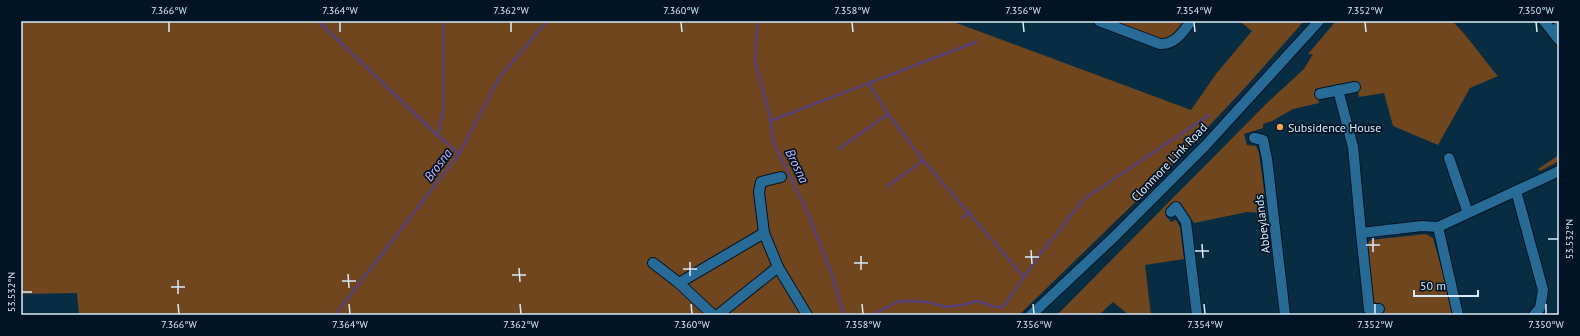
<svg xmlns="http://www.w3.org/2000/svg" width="1580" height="336" font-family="'PT Sans',sans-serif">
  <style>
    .green { fill: #70461f }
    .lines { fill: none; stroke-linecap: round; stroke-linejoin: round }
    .stream { stroke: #59427a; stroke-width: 2.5 }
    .minor-casing { stroke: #021422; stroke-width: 12 }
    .tertiary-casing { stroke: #021422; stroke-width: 12 }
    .secondary-casing { stroke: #021422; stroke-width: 12 }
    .minor { stroke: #286b97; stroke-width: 10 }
    .tertiary { stroke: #286b97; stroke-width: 10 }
    .secondary { stroke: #286b97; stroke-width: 10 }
    .ticks { fill: none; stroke: #d8ebfa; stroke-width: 1.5 }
    .poi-dot { fill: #f9a04c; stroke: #001425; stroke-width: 1.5 }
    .labels { text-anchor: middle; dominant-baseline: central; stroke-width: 3.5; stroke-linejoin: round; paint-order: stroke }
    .poi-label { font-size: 12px; fill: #d8ebfa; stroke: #001425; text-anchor: start }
    .street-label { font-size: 12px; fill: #d8ebfa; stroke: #001425 }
    .water-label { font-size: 13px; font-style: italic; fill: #d1b7fc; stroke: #001425 }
    .neatline { fill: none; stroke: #d8ebfa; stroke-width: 1.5 }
    .ticks-label { font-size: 10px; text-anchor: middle; fill: #d8ebfa }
  </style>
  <rect width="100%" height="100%" fill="#082d43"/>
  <g class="green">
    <path d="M 21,21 L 951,21 L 1191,110 L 1216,74 L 1252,31 L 1239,21 L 1304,21 L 1242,91 L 1158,180 L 1019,315 L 79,315 L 77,293 L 21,294 Z"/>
    <path d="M 1114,21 L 1185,21 L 1171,38 L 1163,40 Z"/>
    <path d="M 1336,21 L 1452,21 C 1469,37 1482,58 1498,76 L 1470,88 L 1438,145 L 1393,126 L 1384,93 L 1359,97 L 1357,81 L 1315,89 L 1319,103 L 1293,109 L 1272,121 L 1263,124 L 1263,128 L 1244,134 L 1247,145 L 1256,146 L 1259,153 L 1267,213 L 1247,212 L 1194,223 L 1180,202 L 1165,215 L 1171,222 L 1176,220 L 1180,227 L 1184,259 L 1145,265 L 1151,315 L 1129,315 L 1113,302 L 1099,315 L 1057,315 L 1266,104 L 1304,69 L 1313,54 L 1308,54 Z"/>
    <path d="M 1559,155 L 1559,161 L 1540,171 L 1538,169 Z"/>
    <path d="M 1426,234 L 1433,238 L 1447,288 L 1452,315 L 1381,315 L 1380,304 L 1374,302 L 1372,298 L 1366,245 L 1371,240 Z"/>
  </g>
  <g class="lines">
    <g class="stream">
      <path d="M 318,21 L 433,131 L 459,154"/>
      <path d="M 758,21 L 755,61 L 770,117 L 773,141 L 809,216 L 832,275 L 844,315"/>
      <path d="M 869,84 L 888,114 L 923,160 L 1024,277"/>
      <path d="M 770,121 L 976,42"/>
      <path d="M 438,135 L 443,112 L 443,21"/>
      <path d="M 839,149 L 888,114"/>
      <path d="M 888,186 L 923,160"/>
      <path d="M 962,218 L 970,212"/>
      <path d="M 335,315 L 459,154 L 499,78 L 547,21"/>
      <path d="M 872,315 L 897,302 L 904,301 L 928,302 L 946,307 L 963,305 L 977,301 L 995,307 L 1003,307 L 1038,257 L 1084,199 L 1209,115"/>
    </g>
    <g class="minor-casing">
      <g id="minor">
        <path d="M 1099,21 L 1160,44 C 1175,45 1183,32 1191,21"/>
        <path d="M 1558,27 L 1559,26"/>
        <path d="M 1338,90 L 1353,147 L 1361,233 L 1422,226 L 1438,227"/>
        <path d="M 1320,94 L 1355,87"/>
        <path d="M 1254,138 L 1263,140 L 1267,159 L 1285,315"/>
        <path d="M 1449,158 L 1468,213"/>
        <path d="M 781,177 L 761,182 L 759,192 L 764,233 L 778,267 L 807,315"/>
        <path d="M 1516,191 L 1543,290 L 1540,308 L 1534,315"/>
        <path d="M 1171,212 L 1176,207 L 1186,222 L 1197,315"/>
        <path d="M 1361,233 L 1369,309 L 1379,309"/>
        <path d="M 653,263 L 679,283 L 764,233"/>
        <path d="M 679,283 L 713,315"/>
        <path d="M 718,315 L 778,267"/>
        <path d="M 1458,315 L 1438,227 L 1559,171"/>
      </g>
    </g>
    <g class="tertiary-casing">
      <path id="tertiary" d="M 1544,21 L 1559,40"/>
    </g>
    <g class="secondary-casing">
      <path id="secondary" d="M 1031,315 L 1113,238 L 1205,146 L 1319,21"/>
    </g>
    <use href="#minor" class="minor"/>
    <use href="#tertiary" class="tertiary"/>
    <use href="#secondary" class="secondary"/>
  </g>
  <path class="ticks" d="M 169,22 L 169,32M 340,22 L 340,32M 511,22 L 511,32M 681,22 L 682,32M 852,22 L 853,32M 1023,22 L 1024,32M 1194,22 L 1195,32M 1365,22 L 1366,32M 1536,22 L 1537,32M 1373,238 L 1373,252M 1548,239 L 1558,239M 1202,244 L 1203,258M 1366,245 L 1380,245M 1031,250 L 1032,264M 1195,251 L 1209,251M 861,256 L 861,270M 1025,257 L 1039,257M 690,262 L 690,276M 854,263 L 868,263M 519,268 L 520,282M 683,269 L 697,269M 348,274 L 349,288M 512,275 L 526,275M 178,280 L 178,294M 342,281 L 356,281M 171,287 L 185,287M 22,292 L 32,292M 178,304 L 179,314M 349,304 L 350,314M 520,304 L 521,314M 691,304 L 692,314M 862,304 L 863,314M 1033,304 L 1034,314M 1204,304 L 1205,314M 1375,304 L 1375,314M 1546,304 L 1546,314"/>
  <circle class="poi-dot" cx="1280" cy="127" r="4"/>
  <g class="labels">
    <g class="poi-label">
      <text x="1288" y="127">Subsidence House</text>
    </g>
    <g class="street-label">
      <text transform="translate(1169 162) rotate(-46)">Clonmore Link Road</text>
      <text transform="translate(1262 224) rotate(-97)">Abbeylands</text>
    </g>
    <g class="water-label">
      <text transform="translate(438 165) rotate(-53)">Brosna</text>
      <text transform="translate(797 166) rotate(64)">Brosna</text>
    </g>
  </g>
  <rect width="1580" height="336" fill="none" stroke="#001425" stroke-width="44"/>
  <path d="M1414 290v6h64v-6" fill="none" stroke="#d8ebfa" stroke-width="2"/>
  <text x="1420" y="290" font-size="12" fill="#d8ebfa" stroke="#001425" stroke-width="3" paint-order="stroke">50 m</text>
  <rect x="22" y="22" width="1536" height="292" class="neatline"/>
  <g class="ticks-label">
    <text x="169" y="14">7.366°W</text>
    <text x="340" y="14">7.364°W</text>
    <text x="511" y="14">7.362°W</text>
    <text x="681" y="14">7.360°W</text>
    <text x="852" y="14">7.358°W</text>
    <text x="1023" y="14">7.356°W</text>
    <text x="1194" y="14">7.354°W</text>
    <text x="1365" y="14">7.352°W</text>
    <text x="1536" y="14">7.350°W</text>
    <text transform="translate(1569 239) rotate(-90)" y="4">53.532°N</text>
    <text transform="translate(11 292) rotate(-90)" y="4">53.532°N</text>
    <text x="179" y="328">7.366°W</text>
    <text x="350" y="328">7.364°W</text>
    <text x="521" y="328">7.362°W</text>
    <text x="692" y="328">7.360°W</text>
    <text x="863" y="328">7.358°W</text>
    <text x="1034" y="328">7.356°W</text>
    <text x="1205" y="328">7.354°W</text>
    <text x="1375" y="328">7.352°W</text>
    <text x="1546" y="328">7.350°W</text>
  </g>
</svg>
